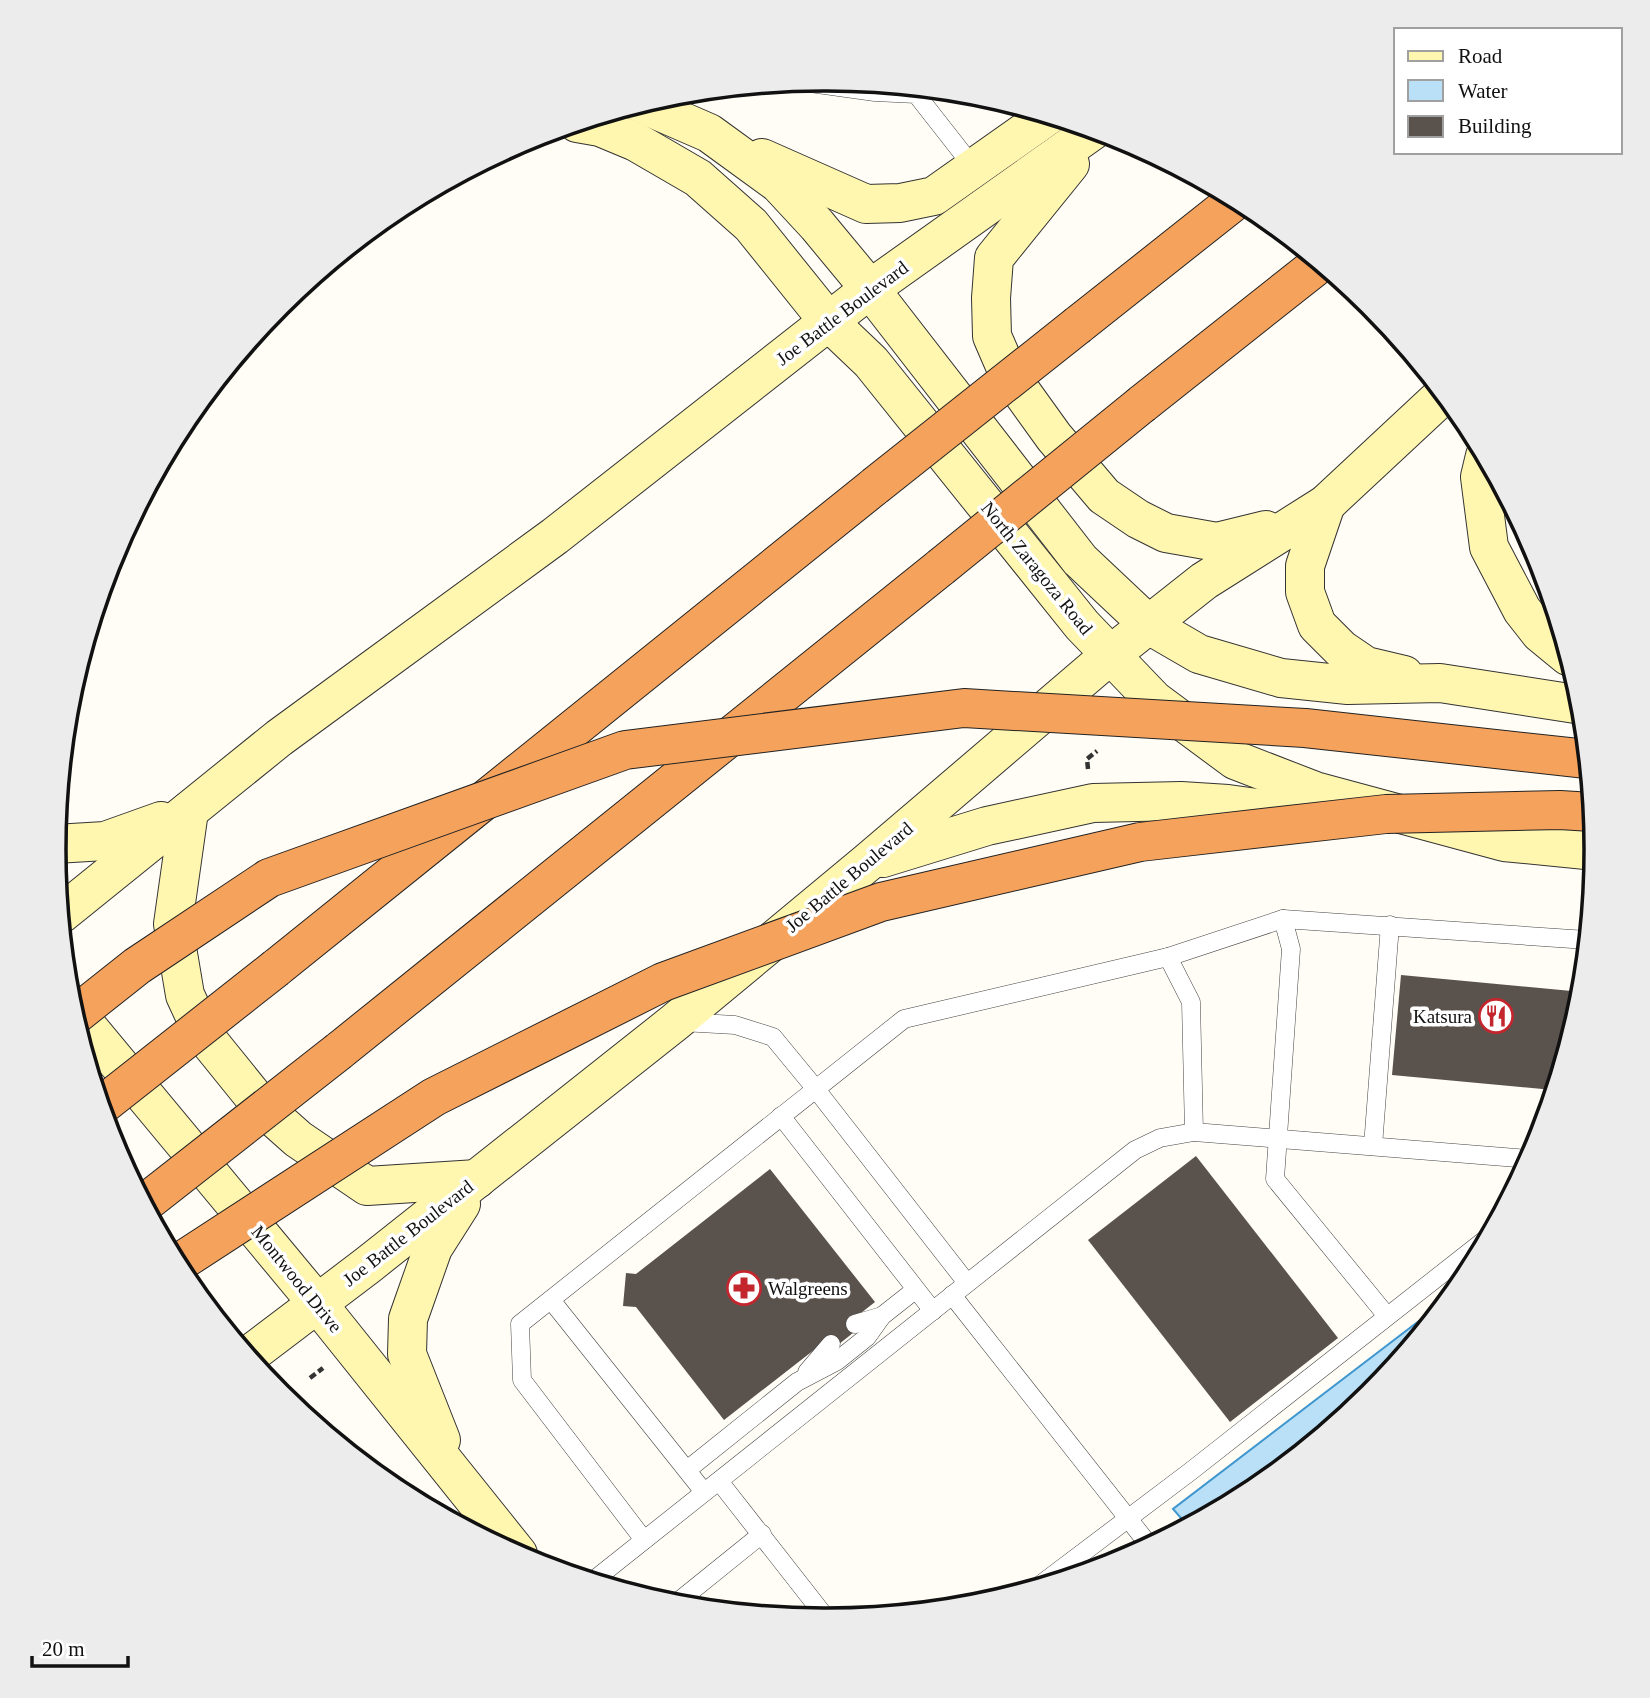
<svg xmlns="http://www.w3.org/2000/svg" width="1650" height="1698" font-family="Georgia,serif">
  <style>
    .water { fill: #b9e0f7; stroke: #3f96cf; stroke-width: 2 }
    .building { fill: #5a524d }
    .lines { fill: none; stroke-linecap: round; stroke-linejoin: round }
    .lane-casing { stroke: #444; stroke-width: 19 }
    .secondary-casing { stroke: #333; stroke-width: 40 }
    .highway-casing { stroke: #222; stroke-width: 40 }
    .path { stroke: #333; stroke-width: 4.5; stroke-dasharray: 7 3.5; stroke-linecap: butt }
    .lane { stroke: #fff; stroke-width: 18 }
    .secondary { stroke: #fff6b0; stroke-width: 38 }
    .highway { stroke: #f5a25d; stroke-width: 38 }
    .highway-bridge-casing { stroke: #222; stroke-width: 40; stroke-linecap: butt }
    .highway-bridge { stroke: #f5a25d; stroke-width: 38 }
    .labels { text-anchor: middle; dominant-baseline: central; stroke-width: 7; stroke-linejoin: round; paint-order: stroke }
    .street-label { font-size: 19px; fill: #111; stroke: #fff }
    .poi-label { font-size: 19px; fill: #111; stroke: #fff; text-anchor: end }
    .rim { fill: none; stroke: #111; stroke-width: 3.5 }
  </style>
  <rect width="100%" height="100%" fill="#fffdf5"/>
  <path class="water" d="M 1449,1298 L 1370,1394 L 1253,1490 L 1187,1525 L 1173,1509 Z"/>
  <g class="building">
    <path d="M 1401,975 L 1582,992 L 1553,1090 L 1392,1075 Z"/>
    <path d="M 1196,1156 L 1338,1338 L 1230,1422 L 1088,1240 Z"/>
    <path d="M 770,1169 L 875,1302 L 852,1320 L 858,1329 L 834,1348 L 828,1339 L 724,1420 L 636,1307 L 623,1306 L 626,1273 L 636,1274 Z"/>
  </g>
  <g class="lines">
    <g class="lane-casing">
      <g id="lane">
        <path d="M 796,81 L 875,92 L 916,94 L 974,168"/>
        <path d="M 1283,919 L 1291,949 L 1275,1179 L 1387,1316"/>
        <path d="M 1168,957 L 1191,1002 L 1194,1132"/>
        <path d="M 682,1022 L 735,1025 L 773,1037 L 815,1088 L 967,1283"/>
        <path d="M 781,1116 L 933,1311"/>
        <path d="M 1373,1146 L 1390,925"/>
        <path d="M 952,1295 L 1149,1545"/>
        <path d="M 551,1300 L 704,1492"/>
        <path d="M 855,1324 L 882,1316"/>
        <path d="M 807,1372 L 831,1344"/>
        <path d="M 687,1470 L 797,1382 L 837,1361 L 867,1337 L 882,1316 L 915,1290"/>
        <path d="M 719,1481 L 827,1619"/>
        <path d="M 644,1540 L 522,1380 L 520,1324 L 904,1019 L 1168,957 L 1283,919 L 1587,940"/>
        <path d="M 594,1580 L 1135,1150 L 1160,1138 L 1194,1132 L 1529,1159"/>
        <path d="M 1040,1585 L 1191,1471 L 1486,1239"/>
        <path d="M 674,1605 L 762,1534"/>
      </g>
    </g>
    <g class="secondary-casing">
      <g id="secondary">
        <path d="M 640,103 L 709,133 L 779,184 L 817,225 L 870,289 L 1080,560 L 1149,625 L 1199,654 L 1281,678 L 1348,685 L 1440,683 L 1582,705"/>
        <path d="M 577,123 L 600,127 L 636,142 L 698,178 L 751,225 L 829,322 L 871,362 L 1082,625 L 1154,700 L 1235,760 L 1315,791 L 1504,842 L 1596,851"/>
        <path d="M 762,158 L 866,204 L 900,203 L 934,196 L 1049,115"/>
        <path d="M 1070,164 L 994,258 L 991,298 L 992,336 L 1008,373 L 1054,437 L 1104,496 L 1138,519 L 1166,533 L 1217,542 L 1266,530"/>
        <path d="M 1485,456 L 1480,477 L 1489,547 L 1522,610 L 1540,633 L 1568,656"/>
        <path d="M 1326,504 L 1305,566 L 1305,592 L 1317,625 L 1341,649 L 1366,666 L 1404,675"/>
        <path d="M 189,811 L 173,924 L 185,995 L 203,1034 L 262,1107 L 298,1139 L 367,1186 L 477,1179"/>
        <path d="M 55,844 L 105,841 L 161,821"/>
        <path d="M 883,858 L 987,826 L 1093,803 L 1181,801 L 1228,804 L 1315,816"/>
        <path d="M 61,914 L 279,738 L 555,536 L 870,289 L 1095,129"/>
        <path d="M 72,1008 L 317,1303 L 518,1554"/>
        <path d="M 248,1356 L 368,1265 L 675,1022 L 868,862 L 1109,656 L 1204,581 L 1326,504 L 1444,394"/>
        <path d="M 441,1440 L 407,1354 L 408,1319 L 433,1248 L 461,1204"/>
      </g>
    </g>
    <g class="highway-casing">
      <g id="highway">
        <path d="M 1078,325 L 1237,199"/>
        <path d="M 1142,404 L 1320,263"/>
        <path d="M 276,968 L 875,486"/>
        <path d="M 339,1051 L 941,567"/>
      </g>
    </g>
    <g class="path">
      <path d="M 1088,769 L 1087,759 L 1097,751"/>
      <path d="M 310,1378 L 323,1368"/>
    </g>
    <use href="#lane" class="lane"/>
    <use href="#secondary" class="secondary"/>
    <use href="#highway" class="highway"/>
    <g class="highway-bridge-casing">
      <g id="highway-bridge">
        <path d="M 875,486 L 1078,325"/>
        <path d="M 941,567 L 1142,404"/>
        <path d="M 74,1016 L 137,966 L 269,878 L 625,750 L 964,708 L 1305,728 L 1587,759"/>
        <path d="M 101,1106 L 276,968"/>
        <path d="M 145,1203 L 339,1051"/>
        <path d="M 177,1264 L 434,1097 L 663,982 L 881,902 L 1140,842 L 1386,814 L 1560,810 L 1592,812"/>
      </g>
    </g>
    <use href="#highway-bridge" class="highway-bridge"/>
  </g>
  <defs>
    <g id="restaurant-ring" transform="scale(1.75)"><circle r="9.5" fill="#fff" stroke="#c4262e" stroke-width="1.5"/><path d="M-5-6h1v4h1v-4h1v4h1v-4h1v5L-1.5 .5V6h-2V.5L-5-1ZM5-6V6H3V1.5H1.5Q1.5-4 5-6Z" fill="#c4262e"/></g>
    <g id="pharmacy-ring" transform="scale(1.75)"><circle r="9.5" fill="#fff" stroke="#c4262e" stroke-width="1.5"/><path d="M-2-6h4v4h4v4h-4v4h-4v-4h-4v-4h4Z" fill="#c4262e"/></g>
  </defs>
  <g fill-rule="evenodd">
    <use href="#restaurant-ring" x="1496" y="1016"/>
    <use href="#pharmacy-ring" x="744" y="1288"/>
  </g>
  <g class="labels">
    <g class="street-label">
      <text transform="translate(842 313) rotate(-37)">Joe Battle Boulevard</text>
      <text transform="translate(1037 568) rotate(51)">North Zaragoza Road</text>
      <text transform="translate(849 877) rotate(-40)">Joe Battle Boulevard</text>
      <text transform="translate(408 1233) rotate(-38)">Joe Battle Boulevard</text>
      <text transform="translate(297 1279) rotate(51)">Montwood Drive</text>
    </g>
    <g class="poi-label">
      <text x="1472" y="1016">Katsura</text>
      <text x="768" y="1288" text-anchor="start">Walgreens</text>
    </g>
  </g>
  <path d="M0 0H1650V1698H0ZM824 91H826A758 758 0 0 1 1584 849V850A758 758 0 0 1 826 1608H824A758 758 0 0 1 66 850V849A758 758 0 0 1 824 91Z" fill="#ececec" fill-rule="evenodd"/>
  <path class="rim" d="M824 91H826A758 758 0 0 1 1584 849V850A758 758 0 0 1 826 1608H824A758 758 0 0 1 66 850V849A758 758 0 0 1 824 91Z"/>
  <rect x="1394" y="28" width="228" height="126" fill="#ffffff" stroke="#a0a0a0" stroke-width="2"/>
  <rect x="1408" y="51" width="35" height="10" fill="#fff6b0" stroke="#a0a0a0" stroke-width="2"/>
  <text x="1458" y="63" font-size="21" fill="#111111">Road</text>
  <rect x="1408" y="80" width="35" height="21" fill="#b9e0f7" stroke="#a0a0a0" stroke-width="2"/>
  <text x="1458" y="98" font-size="21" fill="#111111">Water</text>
  <rect x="1408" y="116" width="35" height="21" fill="#5a524d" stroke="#a0a0a0" stroke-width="2"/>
  <text x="1458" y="133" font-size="21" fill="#111111">Building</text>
  <path d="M32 1656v10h96v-10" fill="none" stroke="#111111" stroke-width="3.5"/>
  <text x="42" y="1656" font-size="21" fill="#111111" stroke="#ffffff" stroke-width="5" paint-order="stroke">20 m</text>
</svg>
